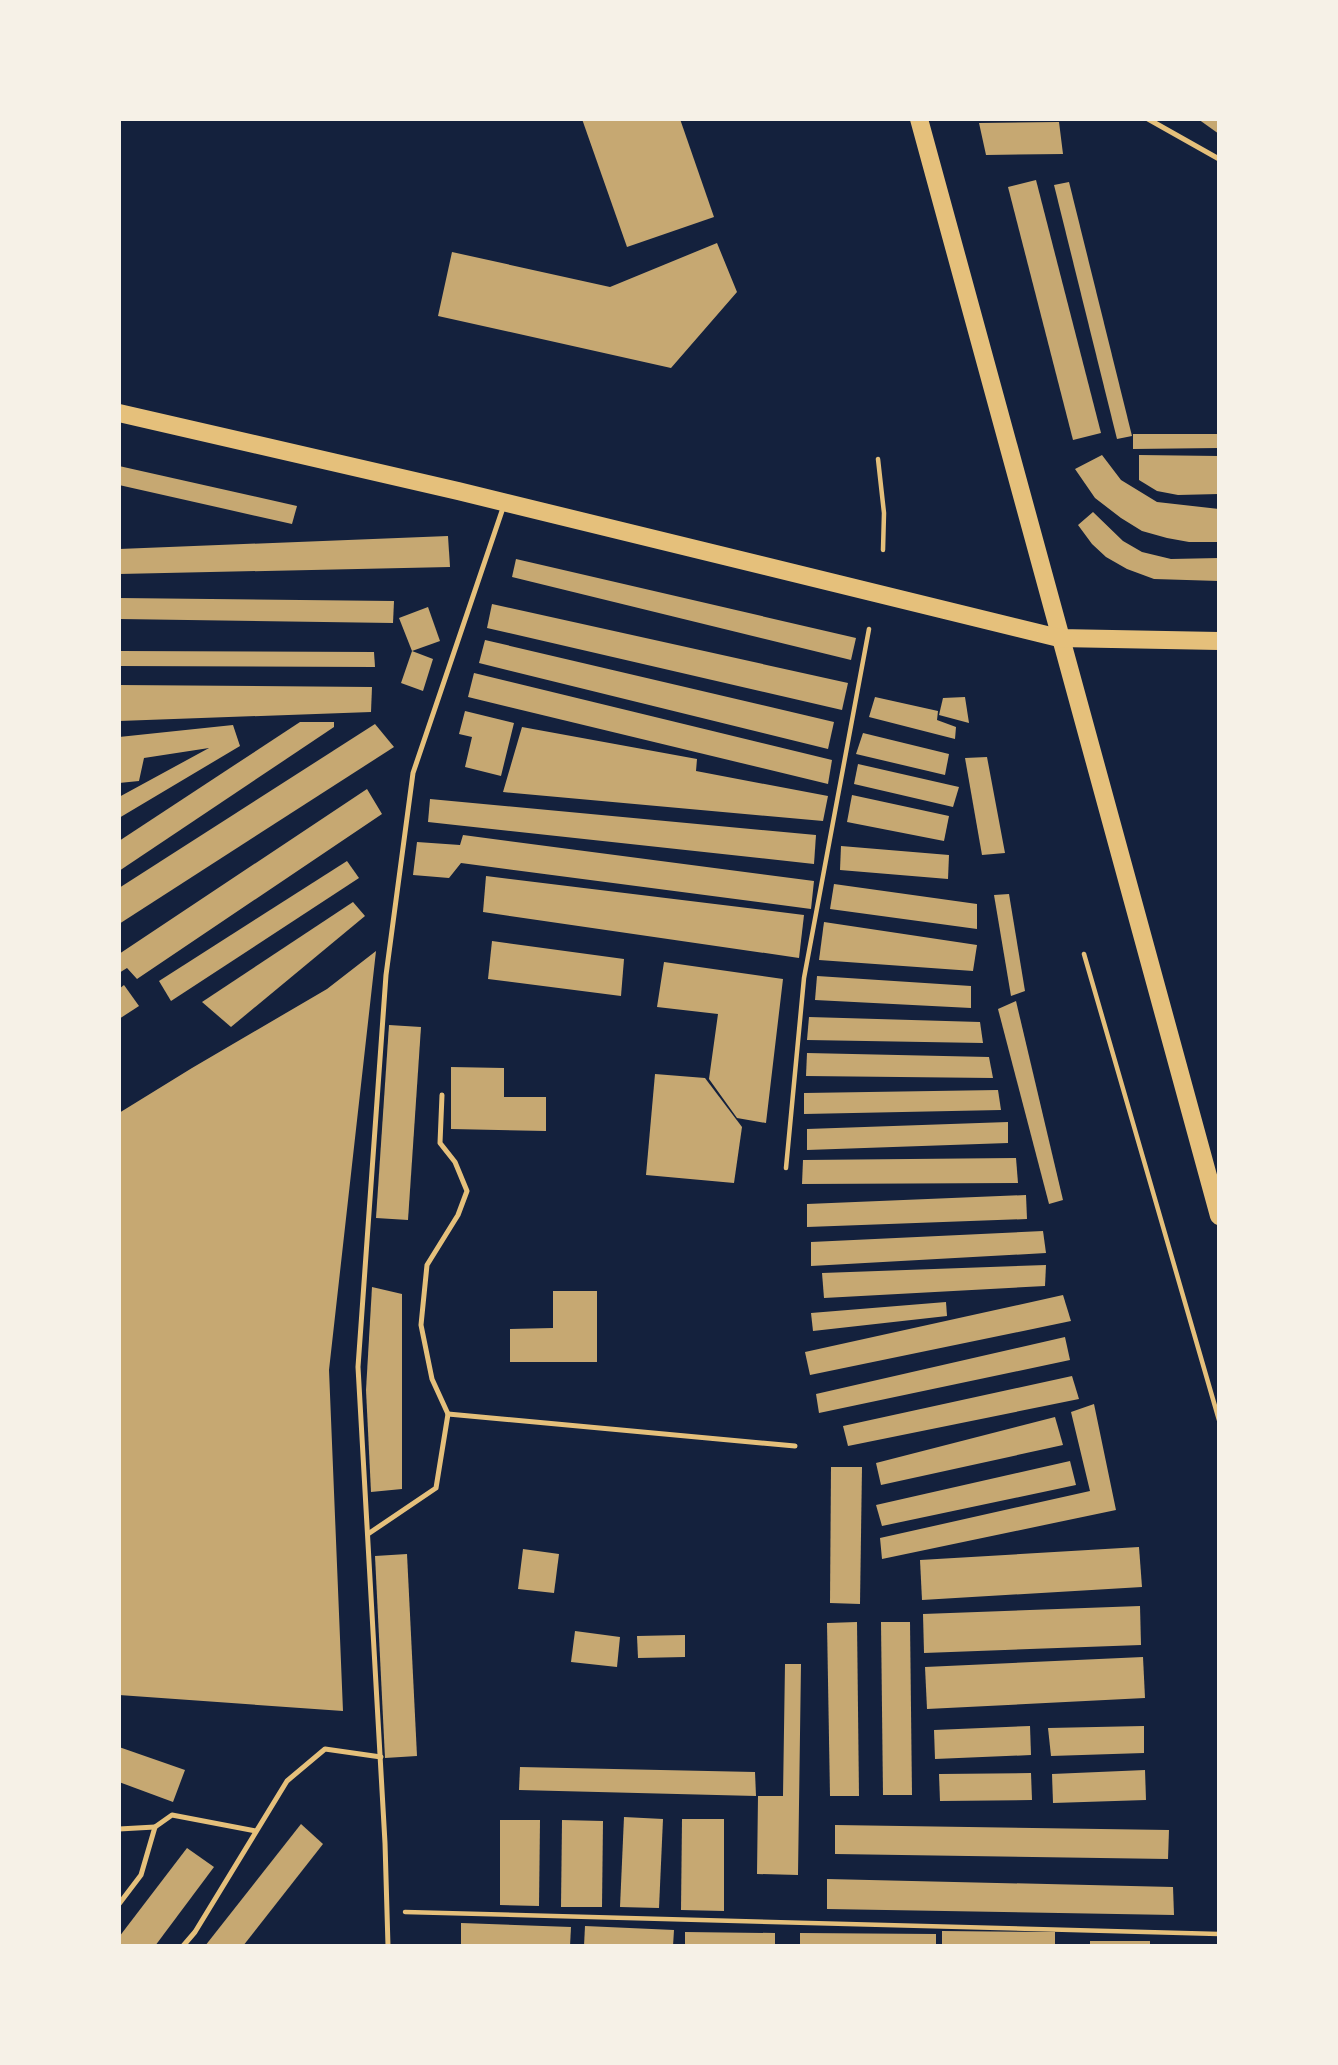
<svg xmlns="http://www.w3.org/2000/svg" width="1338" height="2065" font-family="Inter,sans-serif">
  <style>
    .building { fill: #c6a872 }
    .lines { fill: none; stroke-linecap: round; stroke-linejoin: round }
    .path { stroke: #e5c07b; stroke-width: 4.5 }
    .service { stroke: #e5c07b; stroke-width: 5 }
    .primary { stroke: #e5c07b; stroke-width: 18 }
  </style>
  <rect width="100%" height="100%" fill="#14213d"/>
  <g class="building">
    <path d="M 582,119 L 680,119 L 714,217 L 627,247 Z"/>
    <path d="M 1198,119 L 1219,119 L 1219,134 Z"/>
    <path d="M 1059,122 L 1063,154 L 986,155 L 979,123 Z"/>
    <path d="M 1036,180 L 1101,433 L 1073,440 L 1008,187 Z"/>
    <path d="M 1069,182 L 1132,436 L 1117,439 L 1054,185 Z"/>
    <path d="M 717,243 L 737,292 L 671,368 L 438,316 L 452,252 L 610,287 Z"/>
    <path d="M 1133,434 L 1219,434 L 1219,448 L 1133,449 Z"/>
    <path d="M 1102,455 L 1121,480 L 1157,502 L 1219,509 L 1219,542 L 1189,542 L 1167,538 L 1142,531 L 1121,518 L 1095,498 L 1075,469 Z"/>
    <path d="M 1139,455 L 1219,456 L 1219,494 L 1178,495 L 1157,491 L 1139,480 Z"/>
    <path d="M 119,466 L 297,506 L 292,524 L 119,485 Z"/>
    <path d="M 1093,512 L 1123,541 L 1142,552 L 1171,559 L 1219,558 L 1219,581 L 1154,579 L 1127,569 L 1106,557 L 1092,544 L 1078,525 Z"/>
    <path d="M 448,536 L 450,567 L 119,574 L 119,549 Z"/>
    <path d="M 516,559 L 856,638 L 851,660 L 512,577 Z"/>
    <path d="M 119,598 L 394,601 L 393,623 L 119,619 Z"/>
    <path d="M 492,604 L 848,683 L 842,710 L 487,628 Z"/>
    <path d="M 428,607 L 440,641 L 412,651 L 399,618 Z"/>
    <path d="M 485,640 L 834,722 L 828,749 L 479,663 Z"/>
    <path d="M 119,651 L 374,652 L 375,667 L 119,666 Z"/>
    <path d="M 412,651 L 433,659 L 423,691 L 401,683 Z"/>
    <path d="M 474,673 L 832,760 L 828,784 L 468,697 Z"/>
    <path d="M 119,685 L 372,687 L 371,712 L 119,721 Z"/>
    <path d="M 875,697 L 938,711 L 937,720 L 956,727 L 955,739 L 869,717 Z"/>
    <path d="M 965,697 L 969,723 L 939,715 L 943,698 Z"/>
    <path d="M 465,711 L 514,723 L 501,776 L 465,767 L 472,737 L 459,734 Z"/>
    <path d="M 300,722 L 334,722 L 334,727 L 119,871 L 119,841 Z"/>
    <path d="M 375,724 L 394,747 L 119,924 L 119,888 Z"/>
    <path d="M 233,725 L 240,746 L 119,818 L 119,797 L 209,748 L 144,758 L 139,781 L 119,783 L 119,737 Z"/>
    <path d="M 522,727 L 697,759 L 696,771 L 828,796 L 823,821 L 503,792 Z"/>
    <path d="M 863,733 L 949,754 L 945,775 L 856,754 Z"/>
    <path d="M 987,757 L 1005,853 L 982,855 L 965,758 Z"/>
    <path d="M 858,764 L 959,787 L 953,807 L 854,784 Z"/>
    <path d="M 367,789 L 382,814 L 137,979 L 127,968 L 119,973 L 119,954 Z"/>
    <path d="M 852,795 L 949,816 L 944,841 L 847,822 Z"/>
    <path d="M 430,799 L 816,835 L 814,864 L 428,822 Z"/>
    <path d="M 463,835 L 814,881 L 811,909 L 461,863 L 449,878 L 413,875 L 417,842 L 460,845 Z"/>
    <path d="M 841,846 L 949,855 L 948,879 L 840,870 Z"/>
    <path d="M 347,861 L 359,878 L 171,1001 L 159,981 Z"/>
    <path d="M 486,876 L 804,915 L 799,958 L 483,912 Z"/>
    <path d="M 834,884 L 977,904 L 977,929 L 830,909 Z"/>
    <path d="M 1009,894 L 1025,991 L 1011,996 L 994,895 Z"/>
    <path d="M 353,902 L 365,916 L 231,1027 L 202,1002 Z"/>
    <path d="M 824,922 L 977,945 L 973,971 L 819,960 Z"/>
    <path d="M 492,941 L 624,959 L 621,996 L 488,979 Z"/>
    <path d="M 376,951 L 329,1370 L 343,1711 L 119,1695 L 119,1113 L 192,1068 L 327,989 Z"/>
    <path d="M 664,962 L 783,979 L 766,1123 L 737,1118 L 709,1079 L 718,1014 L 657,1007 Z"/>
    <path d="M 817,976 L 971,986 L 971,1008 L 815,1000 Z"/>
    <path d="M 124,985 L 139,1006 L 119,1019 L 119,989 Z"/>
    <path d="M 1016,1001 L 1063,1200 L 1049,1204 L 998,1009 Z"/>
    <path d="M 809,1017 L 980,1022 L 983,1043 L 807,1040 Z"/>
    <path d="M 389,1025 L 421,1027 L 408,1220 L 376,1218 Z"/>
    <path d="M 807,1053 L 989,1057 L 993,1078 L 806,1076 Z"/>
    <path d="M 451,1067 L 504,1068 L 504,1097 L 546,1097 L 546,1131 L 451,1129 Z"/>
    <path d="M 655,1074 L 705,1078 L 742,1127 L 734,1183 L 646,1175 Z"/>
    <path d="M 998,1090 L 1001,1110 L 804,1114 L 804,1093 Z"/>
    <path d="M 1008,1122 L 1008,1143 L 807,1150 L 807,1129 Z"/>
    <path d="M 1016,1158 L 1018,1183 L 802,1184 L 803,1160 Z"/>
    <path d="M 1026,1195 L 1027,1219 L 807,1227 L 807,1204 Z"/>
    <path d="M 1043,1231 L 1046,1253 L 811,1266 L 811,1242 Z"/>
    <path d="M 1046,1265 L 1045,1286 L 824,1298 L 822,1273 Z"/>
    <path d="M 372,1287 L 402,1294 L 402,1489 L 371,1492 L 366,1390 Z"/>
    <path d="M 553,1291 L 597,1291 L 597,1362 L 510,1362 L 510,1329 L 553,1328 Z"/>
    <path d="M 1063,1295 L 1071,1321 L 810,1375 L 805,1352 Z"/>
    <path d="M 946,1302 L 947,1316 L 813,1331 L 811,1313 Z"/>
    <path d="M 1065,1337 L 1070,1360 L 819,1413 L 816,1394 Z"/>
    <path d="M 1072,1376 L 1079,1399 L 848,1446 L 843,1426 Z"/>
    <path d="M 1094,1404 L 1116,1510 L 882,1559 L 880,1538 L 1090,1491 L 1071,1412 Z"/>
    <path d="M 1055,1417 L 1063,1445 L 881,1485 L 876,1463 Z"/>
    <path d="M 1070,1461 L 1076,1485 L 882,1526 L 876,1505 Z"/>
    <path d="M 831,1467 L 862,1467 L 860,1604 L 830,1603 Z"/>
    <path d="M 1139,1547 L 1142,1587 L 922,1600 L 920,1560 Z"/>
    <path d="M 523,1549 L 559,1554 L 554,1593 L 518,1589 Z"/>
    <path d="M 407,1554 L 417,1756 L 385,1758 L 375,1556 Z"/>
    <path d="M 1140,1606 L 1141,1645 L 924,1653 L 923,1614 Z"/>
    <path d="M 857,1622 L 859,1796 L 830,1796 L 827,1623 Z"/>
    <path d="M 881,1622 L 910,1622 L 912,1795 L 883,1795 Z"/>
    <path d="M 575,1631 L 620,1637 L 617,1667 L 571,1662 Z"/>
    <path d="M 685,1635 L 685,1657 L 638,1658 L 637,1636 Z"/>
    <path d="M 1143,1657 L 1145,1698 L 927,1709 L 925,1667 Z"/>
    <path d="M 785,1664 L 801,1664 L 798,1875 L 757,1874 L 758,1796 L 783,1796 Z"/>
    <path d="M 1030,1726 L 1031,1755 L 935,1759 L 934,1730 Z"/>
    <path d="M 1144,1726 L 1144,1753 L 1051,1756 L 1048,1728 Z"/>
    <path d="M 119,1747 L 185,1770 L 173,1802 L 119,1782 Z"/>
    <path d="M 520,1767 L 755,1772 L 756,1796 L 519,1790 Z"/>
    <path d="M 1145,1770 L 1146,1800 L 1053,1803 L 1052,1774 Z"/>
    <path d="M 1031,1773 L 1032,1800 L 940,1801 L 939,1774 Z"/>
    <path d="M 624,1817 L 663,1819 L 659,1908 L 620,1907 Z"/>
    <path d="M 682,1819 L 724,1819 L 724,1911 L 681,1910 Z"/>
    <path d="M 500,1820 L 540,1820 L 539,1906 L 500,1905 Z"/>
    <path d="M 562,1820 L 603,1821 L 602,1907 L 561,1907 Z"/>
    <path d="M 301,1824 L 323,1844 L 243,1946 L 205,1946 Z"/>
    <path d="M 835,1825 L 1169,1830 L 1168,1859 L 835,1854 Z"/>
    <path d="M 187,1848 L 214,1867 L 155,1946 L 119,1946 L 119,1937 Z"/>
    <path d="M 827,1879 L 1173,1887 L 1174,1915 L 827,1909 Z"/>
    <path d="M 461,1923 L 571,1927 L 570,1946 L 461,1946 Z"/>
    <path d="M 585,1926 L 674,1930 L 673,1946 L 584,1946 Z"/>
    <path d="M 942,1931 L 1055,1932 L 1055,1946 L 942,1946 Z"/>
    <path d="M 685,1932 L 775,1933 L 775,1946 L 685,1946 Z"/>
    <path d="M 800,1933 L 936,1934 L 936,1946 L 800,1946 Z"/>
    <rect x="1090" y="1941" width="60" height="5"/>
  </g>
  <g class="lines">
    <g class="path">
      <path d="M 878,459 L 884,513 L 883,550"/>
      <path d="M 1084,954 L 1219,1420"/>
      <path d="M 786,1168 L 804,978 L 869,629"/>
      <path d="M 405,1912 L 1219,1934"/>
    </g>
    <g class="service">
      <path d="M 1148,119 L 1219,159"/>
      <path d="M 442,1095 L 440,1143 L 455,1162 L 467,1191 L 458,1215 L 427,1265 L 421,1325 L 432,1379 L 448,1414"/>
      <path d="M 368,1534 L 436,1488 L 448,1414 L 795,1446"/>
      <path d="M 119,1829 L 155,1827"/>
      <path d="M 119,1904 L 141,1875 L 155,1827 L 172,1815 L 256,1831"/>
      <path d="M 183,1946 L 195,1932 L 287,1781 L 325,1749 L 381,1757"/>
      <path d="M 388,1946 L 385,1843 L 358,1367 L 386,975 L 413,773 L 504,505"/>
    </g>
    <g class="primary">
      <path d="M 919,119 L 1219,1216"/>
      <path d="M 119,413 L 458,491 L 1059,638 L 1219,641"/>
    </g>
  </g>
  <rect width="1338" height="2065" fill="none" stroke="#f6f1e7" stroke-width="242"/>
</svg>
